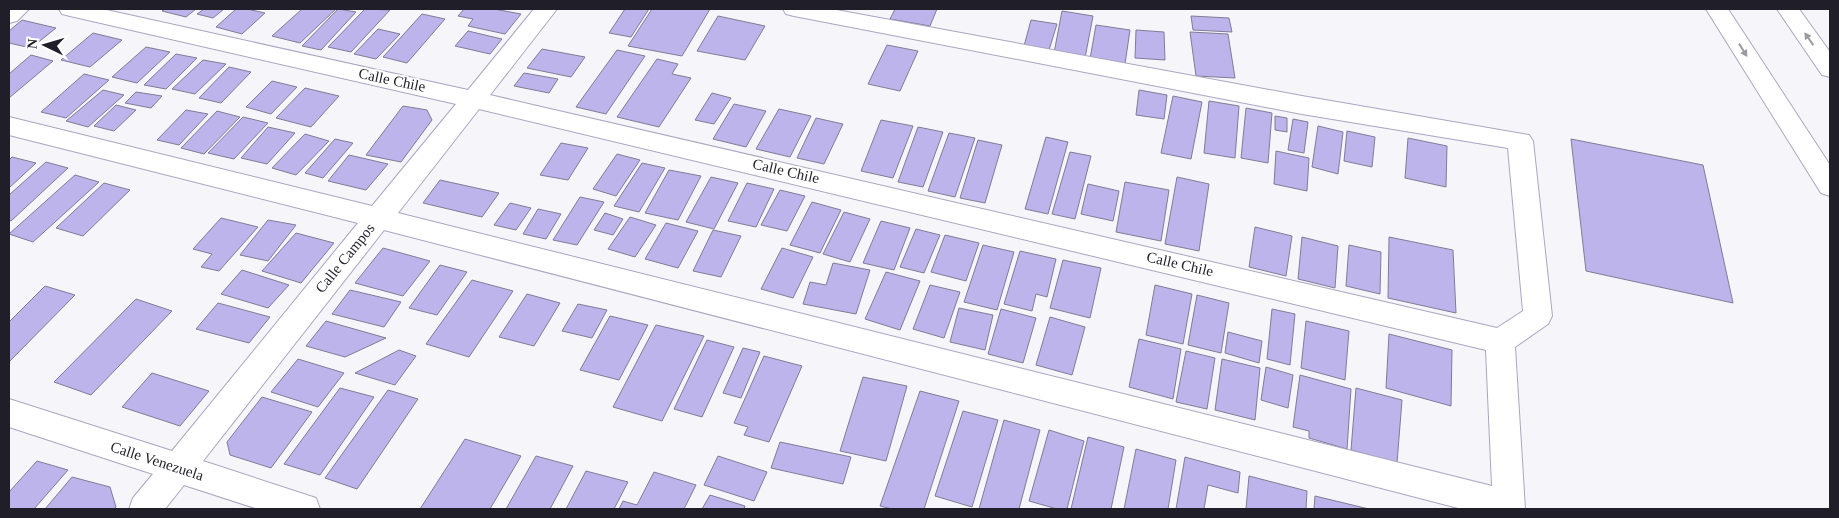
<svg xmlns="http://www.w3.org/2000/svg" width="1839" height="518" font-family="'Times New Roman',serif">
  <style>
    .building { fill: #bdb4eb; stroke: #807c95 }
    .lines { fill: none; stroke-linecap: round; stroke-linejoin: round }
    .minor-casing { stroke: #aaa6c0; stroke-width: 2 }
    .primary-casing { stroke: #aaa6c0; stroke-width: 2 }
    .minor { fill: #fff; fill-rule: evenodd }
    .primary { fill: #fff; fill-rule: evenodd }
    .oneway { fill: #9b9a9e }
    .labels { text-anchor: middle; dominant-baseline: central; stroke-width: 4; stroke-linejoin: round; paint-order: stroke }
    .street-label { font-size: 15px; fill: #201e28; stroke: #fff }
  </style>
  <rect width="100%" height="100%" fill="#f5f5fa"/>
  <g class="building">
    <path d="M 165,9 L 196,9 L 186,17 L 162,11 Z"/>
    <path d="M 204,9 L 224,9 L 213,18 L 197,14 Z"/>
    <path d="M 236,9 L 247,9 L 265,13 L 242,34 L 216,27 Z"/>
    <path d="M 302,9 L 336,9 L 300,43 L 272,36 Z"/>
    <path d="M 338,9 L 356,12 L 321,50 L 302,46 Z"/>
    <path d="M 365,9 L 390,10 L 351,52 L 328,47 Z"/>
    <path d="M 464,9 L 494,9 L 521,14 L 505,34 L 468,26 L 473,19 L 458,16 Z"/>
    <path d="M 625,9 L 649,9 L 631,37 L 609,33 Z"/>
    <path d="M 652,9 L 710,9 L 682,56 L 628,46 Z"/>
    <path d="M 895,9 L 937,9 L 930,26 L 890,19 Z"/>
    <path d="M 1062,11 L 1093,16 L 1085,58 L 1054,53 Z"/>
    <path d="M 422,14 L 445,19 L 407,63 L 383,57 Z"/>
    <path d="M 718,16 L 765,26 L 745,60 L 697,51 Z"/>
    <path d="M 1191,16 L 1229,18 L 1232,32 L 1193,30 Z"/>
    <path d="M 22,20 L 56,28 L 31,48 L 9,43 L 9,31 Z"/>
    <path d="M 1031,20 L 1057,24 L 1049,50 L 1024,46 Z"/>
    <path d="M 1096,25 L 1130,30 L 1125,64 L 1090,59 Z"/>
    <path d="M 378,29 L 400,34 L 376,59 L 354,54 Z"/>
    <path d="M 1136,30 L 1164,32 L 1165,60 L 1135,58 Z"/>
    <path d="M 468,31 L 502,39 L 490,54 L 455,46 Z"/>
    <path d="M 1190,32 L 1228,34 L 1235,78 L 1196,76 Z"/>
    <path d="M 93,33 L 122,40 L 90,67 L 61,60 Z"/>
    <path d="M 887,45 L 918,51 L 900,91 L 868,84 Z"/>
    <path d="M 146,47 L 170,52 L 137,83 L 112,77 Z"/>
    <path d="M 542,49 L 585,57 L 571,77 L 527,68 Z"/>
    <path d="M 617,50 L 645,56 L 606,114 L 576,107 Z"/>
    <path d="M 176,54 L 197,58 L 166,89 L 144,85 Z"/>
    <path d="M 31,55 L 53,61 L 9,98 L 9,74 Z"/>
    <path d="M 657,59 L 678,64 L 672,74 L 691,78 L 659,127 L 617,117 Z"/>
    <path d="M 203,60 L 226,64 L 195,94 L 172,89 Z"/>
    <path d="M 229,67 L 251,72 L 221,103 L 199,98 Z"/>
    <path d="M 524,73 L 558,79 L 549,93 L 514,86 Z"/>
    <path d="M 84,74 L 109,80 L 66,118 L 41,112 Z"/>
    <path d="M 272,81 L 297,87 L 271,114 L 246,107 Z"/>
    <path d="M 305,88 L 339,96 L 311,127 L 276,118 Z"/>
    <path d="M 103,90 L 124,95 L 88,127 L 66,121 Z"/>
    <path d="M 1139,90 L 1167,95 L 1164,119 L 1136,115 Z"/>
    <path d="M 136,92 L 162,96 L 151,108 L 125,103 Z"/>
    <path d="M 712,93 L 731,98 L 714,124 L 695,120 Z"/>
    <path d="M 1173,96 L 1202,102 L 1191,159 L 1161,153 Z"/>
    <path d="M 1209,101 L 1239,106 L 1235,158 L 1204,153 Z"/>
    <path d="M 734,104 L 766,111 L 746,147 L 713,139 Z"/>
    <path d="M 116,105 L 136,110 L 114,131 L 94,126 Z"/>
    <path d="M 403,106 L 427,110 L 432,120 L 401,162 L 366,155 Z"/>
    <path d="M 1246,108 L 1272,113 L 1268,163 L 1241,158 Z"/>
    <path d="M 779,109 L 811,116 L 790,157 L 756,149 Z"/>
    <path d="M 186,110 L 208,114 L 179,145 L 157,140 Z"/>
    <path d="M 217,111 L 240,117 L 204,154 L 181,148 Z"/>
    <path d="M 1275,116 L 1287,118 L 1287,132 L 1275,130 Z"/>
    <path d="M 243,117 L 268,123 L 234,159 L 208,153 Z"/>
    <path d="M 816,118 L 843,124 L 824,164 L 797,158 Z"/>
    <path d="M 1293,119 L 1308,122 L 1304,153 L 1288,150 Z"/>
    <path d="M 881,120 L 913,126 L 893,178 L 861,171 Z"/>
    <path d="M 1318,126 L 1343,132 L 1338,174 L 1312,167 Z"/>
    <path d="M 268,127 L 295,133 L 267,164 L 241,158 Z"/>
    <path d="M 918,127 L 943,132 L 923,187 L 898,182 Z"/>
    <path d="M 1347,131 L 1375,137 L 1372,167 L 1344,161 Z"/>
    <path d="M 949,133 L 975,138 L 955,197 L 928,191 Z"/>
    <path d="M 305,134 L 329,141 L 296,175 L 272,168 Z"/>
    <path d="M 1046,137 L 1068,142 L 1048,214 L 1025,209 Z"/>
    <path d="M 1408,138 L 1447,146 L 1446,187 L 1405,178 Z"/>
    <path d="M 335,139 L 353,143 L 323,178 L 305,173 Z"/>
    <path d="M 1571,139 L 1703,165 L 1733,303 L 1586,271 Z"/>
    <path d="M 978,140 L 1002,145 L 985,203 L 960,198 Z"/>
    <path d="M 561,143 L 588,148 L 568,180 L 540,175 Z"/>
    <path d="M 1276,151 L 1309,158 L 1307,191 L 1274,184 Z"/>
    <path d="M 1070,152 L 1091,156 L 1075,219 L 1052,214 Z"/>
    <path d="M 617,154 L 640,160 L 616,196 L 593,189 Z"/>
    <path d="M 349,155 L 388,164 L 366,190 L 328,181 Z"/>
    <path d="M 12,157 L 36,163 L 9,188 L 9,160 Z"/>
    <path d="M 46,162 L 68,168 L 11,221 L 9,220 L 9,195 Z"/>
    <path d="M 642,163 L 665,168 L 639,212 L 614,206 Z"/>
    <path d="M 669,170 L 701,176 L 678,220 L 645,213 Z"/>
    <path d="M 75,175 L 99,182 L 33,242 L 9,234 Z"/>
    <path d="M 711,177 L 738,183 L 714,229 L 686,222 Z"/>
    <path d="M 1177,177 L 1209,184 L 1199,251 L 1165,244 Z"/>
    <path d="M 440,180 L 499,193 L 482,217 L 423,203 Z"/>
    <path d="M 1125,182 L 1169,190 L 1161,241 L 1116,232 Z"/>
    <path d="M 104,183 L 130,190 L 83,236 L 56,228 Z"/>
    <path d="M 747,183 L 774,189 L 756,227 L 728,221 Z"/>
    <path d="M 1088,184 L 1119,191 L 1113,221 L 1081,214 Z"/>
    <path d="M 780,190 L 805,196 L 787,231 L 761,225 Z"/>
    <path d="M 580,197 L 604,202 L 577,245 L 553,240 Z"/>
    <path d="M 812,202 L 841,210 L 820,253 L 790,245 Z"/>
    <path d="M 510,203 L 531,208 L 516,230 L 494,225 Z"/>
    <path d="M 538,209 L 561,214 L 546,239 L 523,234 Z"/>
    <path d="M 844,212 L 870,219 L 850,262 L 823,254 Z"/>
    <path d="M 605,213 L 623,219 L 613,235 L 594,230 Z"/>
    <path d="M 630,217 L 656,225 L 635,257 L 608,249 Z"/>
    <path d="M 221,218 L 258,227 L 219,271 L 201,267 L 212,254 L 193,249 Z"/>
    <path d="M 268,220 L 296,225 L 268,261 L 240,255 Z"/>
    <path d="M 881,221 L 910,228 L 894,270 L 863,263 Z"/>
    <path d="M 666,223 L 698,231 L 678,268 L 645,259 Z"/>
    <path d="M 1255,227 L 1292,236 L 1286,276 L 1249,267 Z"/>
    <path d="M 916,229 L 940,235 L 924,273 L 900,267 Z"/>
    <path d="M 713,230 L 741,236 L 721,277 L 693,271 Z"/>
    <path d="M 296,233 L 334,243 L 301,283 L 262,271 Z"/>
    <path d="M 945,235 L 979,243 L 966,281 L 931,272 Z"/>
    <path d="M 1302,237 L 1338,246 L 1335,288 L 1298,279 Z"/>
    <path d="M 1389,237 L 1453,250 L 1456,313 L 1388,298 Z"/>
    <path d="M 983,245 L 1014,252 L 997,310 L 964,302 Z"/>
    <path d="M 1349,245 L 1381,252 L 1380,294 L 1346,286 Z"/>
    <path d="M 383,248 L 430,261 L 403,296 L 355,283 Z"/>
    <path d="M 782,248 L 813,257 L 793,298 L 761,289 Z"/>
    <path d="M 1020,251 L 1056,259 L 1047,297 L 1036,294 L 1032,311 L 1004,304 Z"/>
    <path d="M 1063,260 L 1101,268 L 1090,318 L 1050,308 Z"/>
    <path d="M 833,263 L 870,270 L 856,314 L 803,304 L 810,282 L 826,285 Z"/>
    <path d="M 440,265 L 467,272 L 437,315 L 409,308 Z"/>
    <path d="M 242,270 L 289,285 L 268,308 L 221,294 Z"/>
    <path d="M 886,272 L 920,281 L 900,330 L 865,319 Z"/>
    <path d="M 472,280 L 513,291 L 469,357 L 426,344 Z"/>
    <path d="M 930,285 L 960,292 L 944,338 L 913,329 Z"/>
    <path d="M 1155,285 L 1192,294 L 1183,344 L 1146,335 Z"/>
    <path d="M 45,286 L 75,295 L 9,362 L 9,322 Z"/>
    <path d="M 350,290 L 401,302 L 384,327 L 332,314 Z"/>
    <path d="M 527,294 L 560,303 L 534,346 L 499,337 Z"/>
    <path d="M 1197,295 L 1229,303 L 1221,353 L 1188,345 Z"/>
    <path d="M 136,299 L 172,311 L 91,395 L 54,382 Z"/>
    <path d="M 218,303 L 270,317 L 249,343 L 196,329 Z"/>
    <path d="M 578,304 L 607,310 L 592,338 L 562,331 Z"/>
    <path d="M 959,308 L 993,315 L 985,350 L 950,342 Z"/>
    <path d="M 1001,309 L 1036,318 L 1023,363 L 988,354 Z"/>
    <path d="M 1272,309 L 1295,314 L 1290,365 L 1267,359 Z"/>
    <path d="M 610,316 L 648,325 L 619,380 L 580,370 Z"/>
    <path d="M 1050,317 L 1085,327 L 1072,375 L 1036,365 Z"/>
    <path d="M 326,321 L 386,338 L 345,357 L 306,346 Z"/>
    <path d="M 1306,321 L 1349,331 L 1345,380 L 1301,368 Z"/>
    <path d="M 656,325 L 704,336 L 662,421 L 613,407 Z"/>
    <path d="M 1228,332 L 1262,341 L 1259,363 L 1225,353 Z"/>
    <path d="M 1389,334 L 1452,350 L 1451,406 L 1386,388 Z"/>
    <path d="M 1139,339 L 1181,349 L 1173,399 L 1129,387 Z"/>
    <path d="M 707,340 L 734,347 L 702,417 L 674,409 Z"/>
    <path d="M 743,348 L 760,352 L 741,398 L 723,393 Z"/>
    <path d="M 399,350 L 416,356 L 395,385 L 355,373 Z"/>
    <path d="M 1186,351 L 1215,358 L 1207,409 L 1176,402 Z"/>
    <path d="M 764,356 L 802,366 L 769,442 L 744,435 L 748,427 L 734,423 Z"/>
    <path d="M 298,359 L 344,373 L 318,407 L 271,392 Z"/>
    <path d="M 1222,359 L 1260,368 L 1255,420 L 1215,410 Z"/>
    <path d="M 1266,367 L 1293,375 L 1288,408 L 1261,400 Z"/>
    <path d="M 152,373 L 209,391 L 180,426 L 122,407 Z"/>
    <path d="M 1300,375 L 1351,389 L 1347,449 L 1309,438 L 1309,431 L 1293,427 Z"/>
    <path d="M 863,377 L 907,386 L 886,461 L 840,451 Z"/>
    <path d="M 340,388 L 374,397 L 320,475 L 284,464 Z"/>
    <path d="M 1356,388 L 1402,400 L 1397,463 L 1351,450 Z"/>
    <path d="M 388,390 L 418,399 L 357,489 L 325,478 Z"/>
    <path d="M 920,391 L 959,401 L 924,509 L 892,509 L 880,506 Z"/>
    <path d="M 262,397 L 312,412 L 271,468 L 230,455 L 227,442 Z"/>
    <path d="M 963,411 L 998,420 L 972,507 L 935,496 Z"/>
    <path d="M 1004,420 L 1040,430 L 1019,509 L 979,509 Z"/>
    <path d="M 1049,430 L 1084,441 L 1067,509 L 1057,509 L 1029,501 Z"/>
    <path d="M 1088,437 L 1124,447 L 1111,509 L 1071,509 Z"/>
    <path d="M 465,439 L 521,456 L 490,509 L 420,509 Z"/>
    <path d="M 780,442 L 851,457 L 843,484 L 771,468 Z"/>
    <path d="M 1136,449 L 1176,460 L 1168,509 L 1124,509 Z"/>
    <path d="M 536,456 L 573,466 L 550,509 L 506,509 Z"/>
    <path d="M 718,456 L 767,472 L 754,501 L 704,485 Z"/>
    <path d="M 1185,457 L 1240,472 L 1238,493 L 1208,485 L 1204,509 L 1176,509 Z"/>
    <path d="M 37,461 L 68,470 L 34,509 L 9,509 L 9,492 Z"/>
    <path d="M 586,471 L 628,482 L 614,509 L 566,509 Z"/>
    <path d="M 654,472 L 696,485 L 684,509 L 619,509 L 623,501 L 637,505 Z"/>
    <path d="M 1249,476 L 1307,491 L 1306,509 L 1246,509 Z"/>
    <path d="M 72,477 L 110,487 L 116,507 L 114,509 L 45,509 Z"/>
    <path d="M 710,495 L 745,506 L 744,509 L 702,509 Z"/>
    <path d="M 1315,496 L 1369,509 L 1314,509 Z"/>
  </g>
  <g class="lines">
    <g class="minor-casing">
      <g id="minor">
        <path d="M 9,9 L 29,9 L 17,21 L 9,23 Z"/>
        <path d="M 59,9 L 102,9 L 468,90 L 534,9 L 557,9 L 490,95 L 1497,328 L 1523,311 L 1508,148 L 1302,114 L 794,16 L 786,14 L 783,9 L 831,9 L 1302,96 L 1529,135 L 1533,141 L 1552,316 L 1548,324 L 1515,347 L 1525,509 L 1462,509 L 384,230 L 203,461 L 316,498 L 320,509 L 258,509 L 184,485 L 165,509 L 129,509 L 133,498 L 153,474 L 9,427 L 9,399 L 172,451 L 358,223 L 9,135 L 9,117 L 372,206 L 456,104 L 70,16 L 62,14 ZM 479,109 L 1486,350 L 1492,486 L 398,213 Z"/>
      </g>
    </g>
    <g class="primary-casing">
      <g id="primary">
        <path d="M 1706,9 L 1728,9 L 1830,165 L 1830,196 L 1821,193 Z"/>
        <path d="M 1777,9 L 1799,9 L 1830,52 L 1830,77 L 1822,75 Z"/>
      </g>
    </g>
    <use href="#minor" class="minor"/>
    <use href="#primary" class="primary"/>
  </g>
  <defs><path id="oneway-solid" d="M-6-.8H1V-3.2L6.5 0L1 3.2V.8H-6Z" transform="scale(1.25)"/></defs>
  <g class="oneway">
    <use href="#oneway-solid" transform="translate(1809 39) rotate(-125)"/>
    <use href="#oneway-solid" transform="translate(1743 50) rotate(58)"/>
  </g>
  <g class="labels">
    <g class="street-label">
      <text transform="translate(392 80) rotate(12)">Calle Chile</text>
      <text transform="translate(786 171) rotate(13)">Calle Chile</text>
      <text transform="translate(345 258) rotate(-51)">Calle Campos</text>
      <text transform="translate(1180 264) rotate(13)">Calle Chile</text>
      <text transform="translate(157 461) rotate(18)">Calle Venezuela</text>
    </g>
  </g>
  <rect width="1839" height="518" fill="none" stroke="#201e28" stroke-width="20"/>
  <g transform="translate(45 45) rotate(275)" stroke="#ffffff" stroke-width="4" paint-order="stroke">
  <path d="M0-4L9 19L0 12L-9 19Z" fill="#201e28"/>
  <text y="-8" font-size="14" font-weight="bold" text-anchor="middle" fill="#201e28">N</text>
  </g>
</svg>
